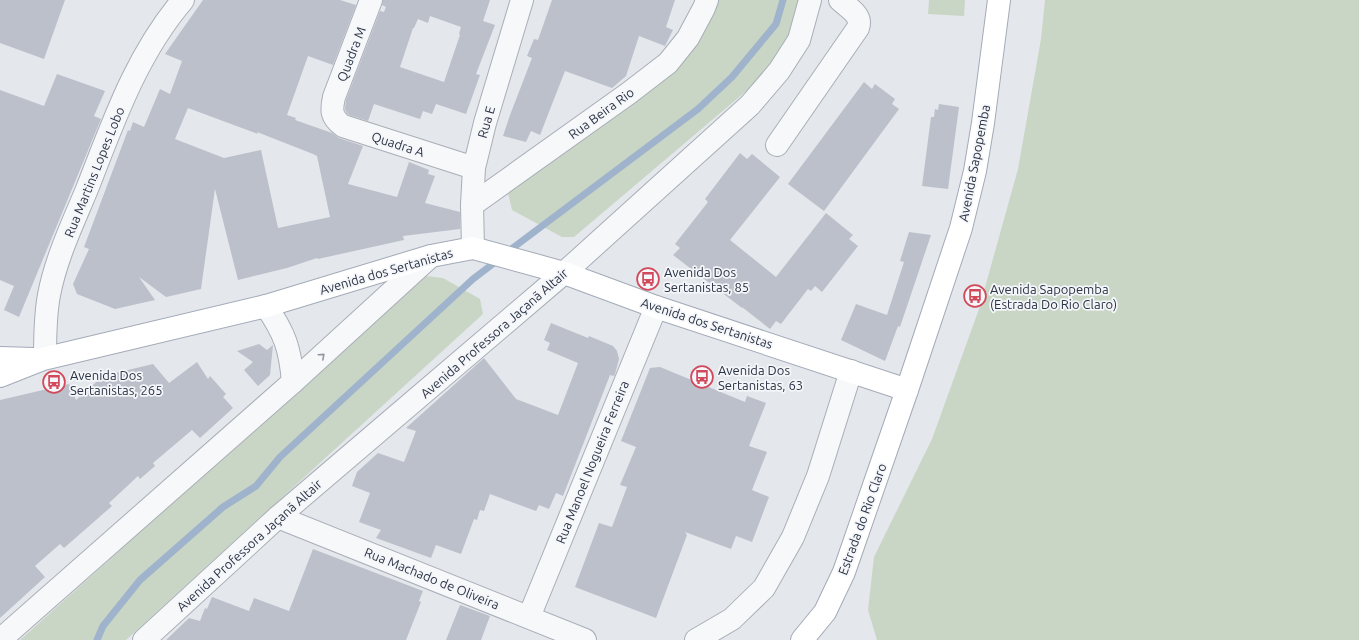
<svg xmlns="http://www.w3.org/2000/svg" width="1359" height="640" font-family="Ubuntu,sans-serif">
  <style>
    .green { fill: #c9d6c5 }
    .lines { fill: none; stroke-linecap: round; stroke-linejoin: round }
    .stream { stroke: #9fb4cc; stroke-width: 7 }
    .building { fill: #bbc0ca; fill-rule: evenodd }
    .minor-casing { stroke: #a9aeb7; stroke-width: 24 }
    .major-casing { stroke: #a3abb8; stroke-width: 24 }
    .minor { stroke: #f7f8fa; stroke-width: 22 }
    .major { stroke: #fff; stroke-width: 22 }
    .oneway { stroke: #9196a0 }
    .labels { text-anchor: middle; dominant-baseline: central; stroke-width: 3.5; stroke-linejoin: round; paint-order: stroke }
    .street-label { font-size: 13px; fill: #2b3445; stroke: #f4f6f9 }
    .poi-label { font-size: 13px; fill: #2b3445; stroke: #f4f6f9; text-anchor: start }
  </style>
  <rect width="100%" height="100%" fill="#e4e7ec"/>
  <g class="green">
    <path d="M 717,0 L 799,0 L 795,19 L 788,37 L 778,55 L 751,87 L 574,237 L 562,237 L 512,210 L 507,188 L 681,64 Z"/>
    <path d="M 929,0 L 965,0 L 964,16 L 928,14 Z"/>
    <path d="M 1045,0 L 1359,0 L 1359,640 L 877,640 L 868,610 L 874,557 L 932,439 L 979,309 L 1018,169 L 1041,39 Z"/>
    <path d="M 426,276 L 443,278 L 480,299 L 483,314 L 126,640 L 20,640 Z"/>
  </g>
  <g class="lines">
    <g class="stream">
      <path d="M 506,253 L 698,109 L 732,77 L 776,24 L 783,0"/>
      <path d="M 97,640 L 103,626 L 140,580 L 223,507 L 256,486 L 280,457 L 473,279 L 498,260"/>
    </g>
  </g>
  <g class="building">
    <path d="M 0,0 L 65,0 L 44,59 L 0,43 Z"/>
    <path d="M 203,0 L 340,0 L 356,5 L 333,65 L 308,56 L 287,115 L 296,118 L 295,120 L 332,133 L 339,138 L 363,146 L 348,184 L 397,197 L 409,162 L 429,170 L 428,174 L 435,176 L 425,203 L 460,212 L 460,229 L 403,236 L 404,240 L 318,259 L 317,258 L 287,268 L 238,280 L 215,189 L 201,289 L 166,297 L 139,277 L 155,300 L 115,309 L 77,294 L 73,284 L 89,249 L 84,247 L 128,130 L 130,131 L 133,122 L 144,127 L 160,89 L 170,94 L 182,61 L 165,54 ZM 188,108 L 258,134 L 257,132 L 313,154 L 317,156 L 330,217 L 278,228 L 261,150 L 224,158 L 175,139 Z"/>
    <path d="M 383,0 L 490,0 L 483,21 L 495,25 L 476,74 L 480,75 L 466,114 L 436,104 L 432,114 L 423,111 L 420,119 L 374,104 L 368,121 L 349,115 L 346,112 L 345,109 L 346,100 L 380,11 L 384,12 L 386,7 L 382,5 ZM 430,16 L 461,27 L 459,34 L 460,35 L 444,82 L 400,67 L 413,28 L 414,28 L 418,19 L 428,23 Z"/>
    <path d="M 552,0 L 675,0 L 666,27 L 673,30 L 665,46 L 639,36 L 626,76 L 612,88 L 565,71 L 540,135 L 531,131 L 526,142 L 503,136 L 510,115 L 532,58 L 527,56 L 534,39 L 538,40 Z"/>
    <path d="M 57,74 L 105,91 L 94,116 L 101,119 L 19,317 L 4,310 L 14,286 L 0,280 L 0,90 L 44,106 Z"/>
    <path d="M 864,82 L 872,89 L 875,84 L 895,99 L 892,104 L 899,109 L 824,211 L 788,184 Z"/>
    <path d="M 939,104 L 959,107 L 948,189 L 922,186 L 931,117 L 934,117 L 935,109 L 938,110 Z"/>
    <path d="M 740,153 L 747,159 L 752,154 L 780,177 L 730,240 L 776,277 L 826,213 L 853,235 L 849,239 L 858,246 L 822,292 L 815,286 L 811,291 L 808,289 L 781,324 L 776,321 L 770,329 L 742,307 L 742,308 L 673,255 L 680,248 L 675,244 L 708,202 L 705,199 Z"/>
    <path d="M 909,232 L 931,235 L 900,327 L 898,326 L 885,361 L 841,340 L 856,304 L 887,315 L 904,262 L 900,261 Z"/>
    <path d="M 551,323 L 588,338 L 589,336 L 613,346 L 617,351 L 619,359 L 615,374 L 614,376 L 610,375 L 563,496 L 556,493 L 549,509 L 539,505 L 536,511 L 490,494 L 484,511 L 480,510 L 477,520 L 474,519 L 461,554 L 436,545 L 431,558 L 376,538 L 381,530 L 359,522 L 370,493 L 352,486 L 357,472 L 378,453 L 404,462 L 416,431 L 406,428 L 484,358 L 516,399 L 558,415 L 578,363 L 547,350 L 550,343 L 544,340 Z"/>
    <path d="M 259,344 L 267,350 L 273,345 L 270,375 L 258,386 L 244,370 L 253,362 L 237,351 Z"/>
    <path d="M 197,362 L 208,379 L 210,376 L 226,394 L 223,397 L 233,408 L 200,438 L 192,430 L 153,463 L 155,466 L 140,479 L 138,476 L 109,503 L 112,506 L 64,548 L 60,544 L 35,566 L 45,577 L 0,618 L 0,400 L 69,384 L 76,400 L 103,376 L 153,364 L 169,383 Z"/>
    <path d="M 660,367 L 745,402 L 747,396 L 766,403 L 749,446 L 767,452 L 752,490 L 769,497 L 752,542 L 736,536 L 731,549 L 685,532 L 687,535 L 656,618 L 575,587 L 599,523 L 612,527 L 627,487 L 620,485 L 636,447 L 621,441 L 650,368 Z"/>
    <path d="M 313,549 L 423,591 L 419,601 L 421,602 L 406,640 L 166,640 L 189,618 L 200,621 L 205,608 L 207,609 L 212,597 L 249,611 L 254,598 L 289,611 Z"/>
    <path d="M 460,605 L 490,616 L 481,640 L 446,640 Z"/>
  </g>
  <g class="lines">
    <g class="minor-casing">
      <g id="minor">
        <path d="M 371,0 L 334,97 C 331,111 331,117 343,126 L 474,168"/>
        <path d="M 777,145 L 858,28 C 863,15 848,8 840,0"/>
        <path d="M 472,205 L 629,93 L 668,63 L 688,38 L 704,8 L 707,0"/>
        <path d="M 473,248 L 472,205 L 474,168 L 485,123 L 522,0"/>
        <path d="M 266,306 C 285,334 290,348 293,382"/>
        <path d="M 45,358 C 45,337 45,316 49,295 C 56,258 73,223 87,189 C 113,123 136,55 183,0"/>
        <path d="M 278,517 L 585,640"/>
        <path d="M 529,617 L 656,307"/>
        <path d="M 0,640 L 293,382 L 431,256"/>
        <path d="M 144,640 L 278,517 L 564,273 L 750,105 L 779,71 L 799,40 L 810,0"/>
        <path d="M 696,640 L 732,619 L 764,588 L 793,537 L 818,476 L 851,371"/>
      </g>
    </g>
    <g class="major-casing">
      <g id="major">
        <path d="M 0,358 L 33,359"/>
        <path d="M 0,376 L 43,359 L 266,306 L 431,256 L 473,248 L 564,273 L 656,307 L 907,390"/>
        <path d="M 802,640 L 825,612 L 844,572 L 907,390 L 961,228 L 975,171 L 983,123 L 999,0"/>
      </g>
    </g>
    <use href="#minor" class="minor"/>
    <use href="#major" class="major"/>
  </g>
  <defs><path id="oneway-chevron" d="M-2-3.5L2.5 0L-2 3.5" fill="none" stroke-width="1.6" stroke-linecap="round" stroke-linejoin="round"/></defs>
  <use class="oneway" href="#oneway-chevron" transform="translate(322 356) rotate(-42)"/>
  <defs>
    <g id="bus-ring" transform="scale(1.15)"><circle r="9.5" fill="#f4f6f9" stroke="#d1495b" stroke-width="1.5"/><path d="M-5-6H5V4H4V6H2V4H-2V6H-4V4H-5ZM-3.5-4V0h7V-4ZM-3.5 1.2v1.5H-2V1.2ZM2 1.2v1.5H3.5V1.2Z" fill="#d1495b"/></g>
  </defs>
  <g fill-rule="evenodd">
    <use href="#bus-ring" x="648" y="279"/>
    <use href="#bus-ring" x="975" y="296"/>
    <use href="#bus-ring" x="702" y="377"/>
    <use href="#bus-ring" x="54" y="382"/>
  </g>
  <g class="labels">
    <g class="street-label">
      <text transform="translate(351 54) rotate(-69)">Quadra M</text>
      <text transform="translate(601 113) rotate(-36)">Rua Beira Rio</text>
      <text transform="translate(486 122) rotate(-74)">Rua E</text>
      <text transform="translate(398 144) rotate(18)">Quadra A</text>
      <text transform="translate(974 163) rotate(-79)">Avenida Sapopemba</text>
      <text transform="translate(94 172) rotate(-68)">Rua Martins Lopes Lobo</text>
      <text transform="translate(386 271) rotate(-16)">Avenida dos Sertanistas</text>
      <text transform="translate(707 323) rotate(18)">Avenida dos Sertanistas</text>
      <text transform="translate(494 333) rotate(-41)">Avenida Professora Jaçanã Altair</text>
      <text transform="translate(592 462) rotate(-68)">Rua Manoel Nogueira Ferreira</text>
      <text transform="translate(862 519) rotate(-70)">Estrada do Rio Claro</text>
      <text transform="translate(249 545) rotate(-42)">Avenida Professora Jaçanã Altair</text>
      <text transform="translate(432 578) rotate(22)">Rua Machado de Oliveira</text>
    </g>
    <g class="poi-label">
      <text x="664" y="272">Avenida Dos<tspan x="664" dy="15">Sertanistas, 85</tspan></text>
      <text x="990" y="289">Avenida Sapopemba<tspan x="990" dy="15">(Estrada Do Rio Claro)</tspan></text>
      <text x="718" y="370">Avenida Dos<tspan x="718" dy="15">Sertanistas, 63</tspan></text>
      <text x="70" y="375">Avenida Dos<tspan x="70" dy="15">Sertanistas, 265</tspan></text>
    </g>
  </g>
</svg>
